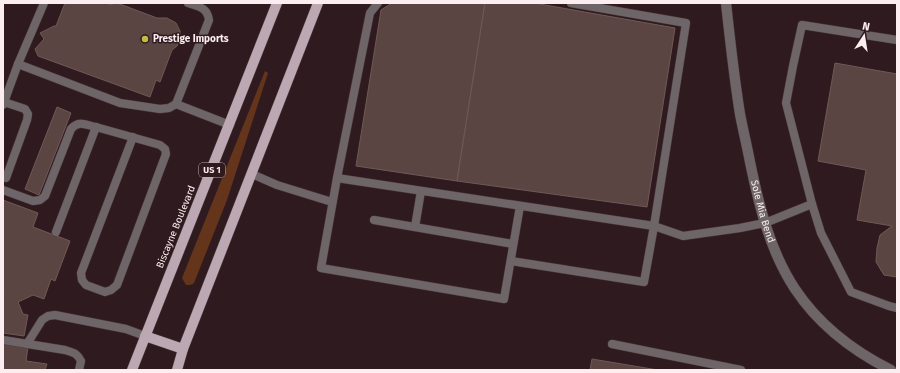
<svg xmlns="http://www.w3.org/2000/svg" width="900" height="373" font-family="'Fira Sans',sans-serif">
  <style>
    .green { fill: #64351b }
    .building { fill: #5b4542; stroke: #705955 }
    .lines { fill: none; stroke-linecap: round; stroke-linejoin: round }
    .service-casing { stroke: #4c383c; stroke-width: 9 }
    .minor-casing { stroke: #4c383c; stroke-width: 11 }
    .primary-casing { stroke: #4c383c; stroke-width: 11 }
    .service { stroke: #6e6569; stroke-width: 8 }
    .minor { stroke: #6e6569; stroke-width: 10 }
    .primary { stroke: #bca8b2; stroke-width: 10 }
    .poi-dot { fill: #bfbe41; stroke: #2f1b1f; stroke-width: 1.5 }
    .labels { text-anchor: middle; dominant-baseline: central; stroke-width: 3; stroke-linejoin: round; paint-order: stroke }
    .shield { fill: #2f1b1f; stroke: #beaeb1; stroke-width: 1 }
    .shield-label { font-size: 9px; font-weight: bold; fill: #fcedf0 }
    .poi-label { font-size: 10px; font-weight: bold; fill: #fcedf0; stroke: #2f1b1f; text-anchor: start }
    .street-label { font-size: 10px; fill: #fcedf0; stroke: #2f1b1f }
  </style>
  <rect width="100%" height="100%" fill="#2f1b1f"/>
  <path class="green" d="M 265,71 L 268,73 L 227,200 L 194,283 C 192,285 189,285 186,285 L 182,278 Z"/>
  <g class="building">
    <path d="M 65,3 L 106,3 L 112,5 L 113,3 L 117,3 L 157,18 L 167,18 L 176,23 L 180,31 L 180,40 L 177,46 L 172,50 L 160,82 L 156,80 L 150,97 L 38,56 L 35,49 L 44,39 L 40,33 L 54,26 L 56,26 Z"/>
    <path d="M 392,3 L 485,3 L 457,181 L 356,166 L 381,10 Z"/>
    <path d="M 485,3 L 534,3 L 675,28 L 647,207 L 457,181 Z"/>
    <path d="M 835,63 L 897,74 L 897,277 L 884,275 L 876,262 L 877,248 L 880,235 L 892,226 L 857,220 L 866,170 L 818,161 Z"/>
    <path d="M 57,107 L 71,113 L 39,195 L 25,189 Z"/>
    <path d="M 3,200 L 38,213 L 33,227 L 70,241 L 55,281 L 51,279 L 44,299 L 33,295 L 18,302 L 23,314 L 28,315 L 24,336 L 3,333 L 3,292 L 4,289 L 3,289 Z"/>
    <path d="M 3,342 L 28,347 L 26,361 L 47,364 L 45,370 L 3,370 Z"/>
    <path d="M 592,359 L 658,370 L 590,370 Z"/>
  </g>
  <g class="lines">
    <g class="service-casing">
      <g id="service">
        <path d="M 188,3 C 199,7 207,7 209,20 L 176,104 L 230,125"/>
        <path d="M 378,3 L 370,13 L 337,178 L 321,268 L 504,299 L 520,206"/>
        <path d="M 897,40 L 802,25 L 793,66 L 786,103 L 812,204 L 821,233 L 851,292 L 889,306 L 897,308"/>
        <path d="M 18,64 L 120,103 L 160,109 L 169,108 L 176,104"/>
        <path d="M 4,102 L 25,109 L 28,114 L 27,120 L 6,178"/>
        <path d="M 3,105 L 18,64 L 44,3"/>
        <path d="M 96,127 L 160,145 L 165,149 L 166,154 L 117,285 L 111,290 L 105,292 L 86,285 L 82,280 L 81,273 L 133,137"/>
        <path d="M 252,174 L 277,185 L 332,202"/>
        <path d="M 337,178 L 654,226 L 683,236 L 740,228 L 765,223 L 812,204"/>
        <path d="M 3,190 L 33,201 L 40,200 L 45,196 L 71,129 C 79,120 86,125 96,127 L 56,232"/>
        <path d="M 374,220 L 513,244"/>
        <path d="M 415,227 L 421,191"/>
        <path d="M 511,261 L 644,282 L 654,226 L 686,23 L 571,3"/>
        <path d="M 3,340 L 65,350 C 74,353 77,353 81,361 L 79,370"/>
        <path d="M 27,344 L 42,320 L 48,316 L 55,315 L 126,329 L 145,336"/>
        <path d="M 612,344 L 741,370"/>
      </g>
    </g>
    <g class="minor-casing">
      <g id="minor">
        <path id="s1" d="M 726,3 C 730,40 734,77 740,114 C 743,130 747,146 750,162 C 759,206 770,251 795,289 C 819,325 853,351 891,370"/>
      </g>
    </g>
    <g class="primary-casing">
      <g id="primary">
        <path d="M 145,336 L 183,349"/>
        <path d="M 132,370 L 277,3"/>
        <path d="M 177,370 L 183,349 L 318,3"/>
      </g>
    </g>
    <use href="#service" class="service"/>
    <use href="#minor" class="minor"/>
    <use href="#primary" class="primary"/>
  </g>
  <circle class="poi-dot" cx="145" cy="39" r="4"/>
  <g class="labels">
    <rect class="shield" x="199" y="163" width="26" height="14" rx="3"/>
    <g class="shield-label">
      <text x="212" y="170">US 1</text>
    </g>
    <g class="poi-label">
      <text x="153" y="39">Prestige Imports</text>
    </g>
    <g class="street-label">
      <text stroke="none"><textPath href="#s1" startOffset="212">Sole Mia Bend</textPath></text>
      <text transform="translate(176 227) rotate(-68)">Biscayne Boulevard</text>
    </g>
  </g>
  <rect width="900" height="373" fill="none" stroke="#fcedf0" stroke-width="8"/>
  <g transform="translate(864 36) rotate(12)" stroke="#2f1b1f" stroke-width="3" paint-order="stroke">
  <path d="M0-3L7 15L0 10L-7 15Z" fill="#fcedf0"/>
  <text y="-6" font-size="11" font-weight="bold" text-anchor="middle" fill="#fcedf0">N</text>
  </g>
</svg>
